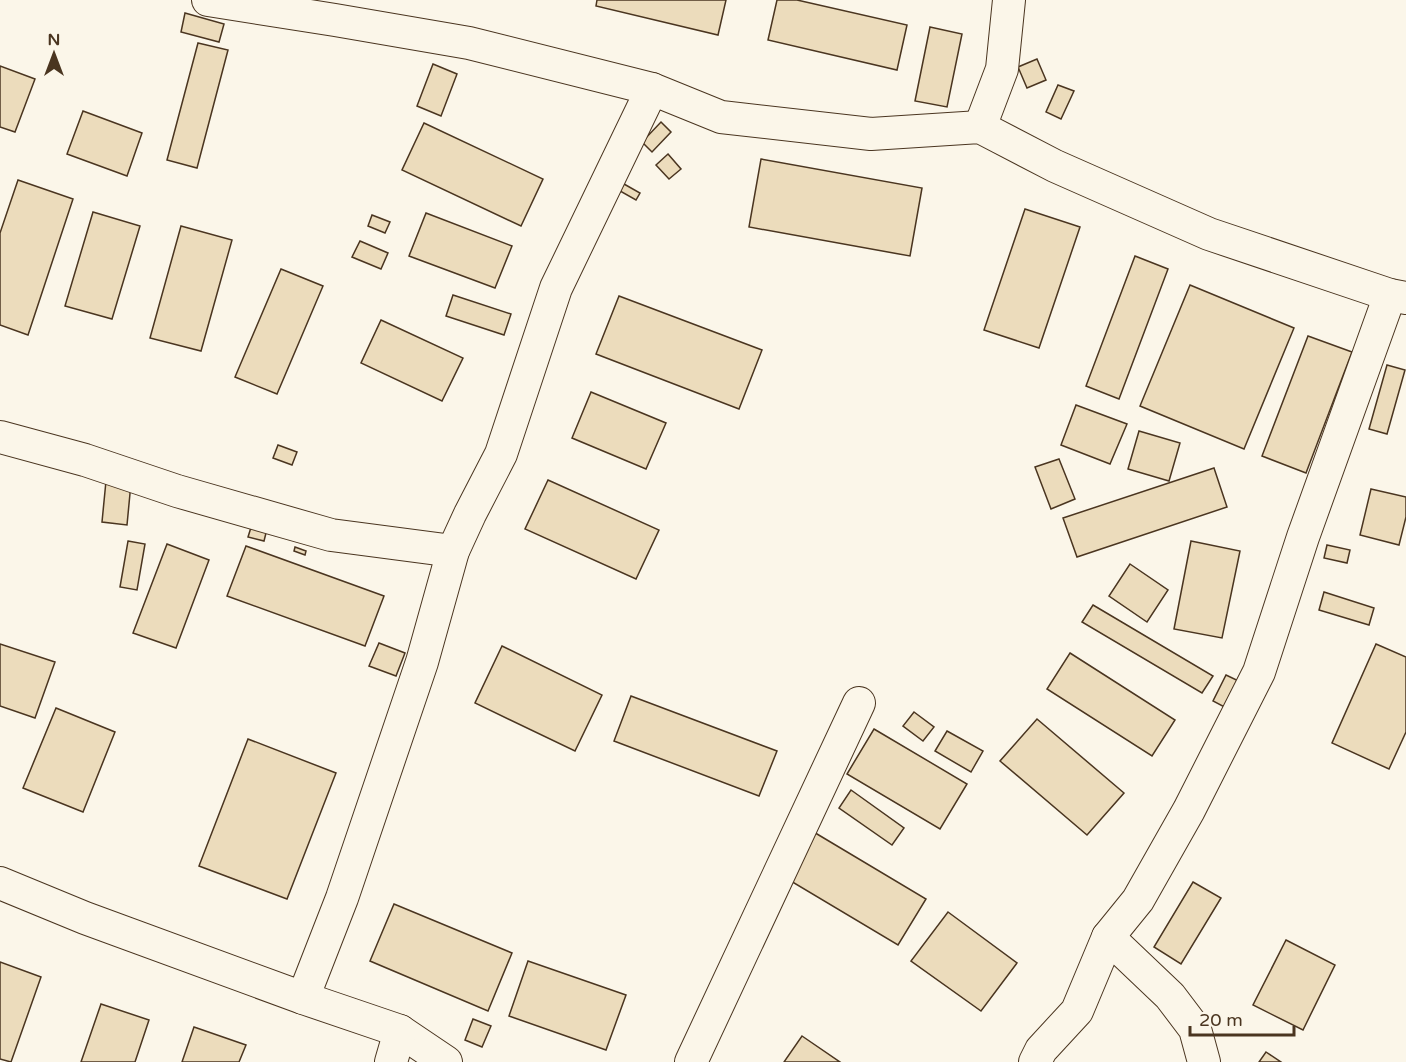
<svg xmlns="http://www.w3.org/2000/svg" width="1406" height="1062" font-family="'Varela Round',sans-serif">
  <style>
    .building { fill: #ecdcbc; stroke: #4a3520; stroke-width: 1.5 }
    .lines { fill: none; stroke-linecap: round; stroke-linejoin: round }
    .street-casing { stroke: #4a3520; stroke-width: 34 }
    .street { stroke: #fbf6e9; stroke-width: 32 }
  </style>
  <rect width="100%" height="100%" fill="#fbf6e9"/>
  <g class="building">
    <path d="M 597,0 L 726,0 L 718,35 L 596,6 Z"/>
    <path d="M 777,0 L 797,0 L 907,25 L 897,70 L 768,40 Z"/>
    <path d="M 185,13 L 224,24 L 219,42 L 181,32 Z"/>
    <path d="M 930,27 L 962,34 L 947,107 L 915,101 Z"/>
    <path d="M 198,43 L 228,50 L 197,168 L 167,160 Z"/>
    <path d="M 1037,59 L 1046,80 L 1027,88 L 1018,67 Z"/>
    <path d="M 433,64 L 457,74 L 441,116 L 417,106 Z"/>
    <path d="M 0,66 L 35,79 L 15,132 L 0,127 Z"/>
    <path d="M 1058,85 L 1074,91 L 1061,119 L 1046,112 Z"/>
    <path d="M 83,111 L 142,133 L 127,176 L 67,154 Z"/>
    <path d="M 661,122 L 671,132 L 652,152 L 642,142 Z"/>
    <path d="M 424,123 L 543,179 L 521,226 L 402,170 Z"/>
    <path d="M 668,154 L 681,169 L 669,179 L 656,165 Z"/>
    <path d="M 761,159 L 922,188 L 910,256 L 749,227 Z"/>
    <path d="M 18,180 L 73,199 L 28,335 L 0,325 L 0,233 Z"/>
    <path d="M 624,184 L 640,193 L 636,200 L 620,191 Z"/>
    <path d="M 1025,209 L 1080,227 L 1039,348 L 984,330 Z"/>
    <path d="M 93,212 L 140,226 L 112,319 L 65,306 Z"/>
    <path d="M 426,213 L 512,246 L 495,288 L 409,256 Z"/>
    <path d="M 372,215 L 390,222 L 385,233 L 368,226 Z"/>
    <path d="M 181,226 L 232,240 L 201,351 L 150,338 Z"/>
    <path d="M 360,241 L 388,253 L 381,269 L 352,257 Z"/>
    <path d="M 1135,256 L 1168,269 L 1119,399 L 1086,386 Z"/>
    <path d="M 281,269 L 323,286 L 277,394 L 235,377 Z"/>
    <path d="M 1190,285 L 1294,328 L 1244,449 L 1140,406 Z"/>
    <path d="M 453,295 L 511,314 L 504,335 L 446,316 Z"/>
    <path d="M 619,296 L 762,350 L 739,409 L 596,354 Z"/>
    <path d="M 381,320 L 463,358 L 442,401 L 361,363 Z"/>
    <path d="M 1308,336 L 1352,352 L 1306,473 L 1262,456 Z"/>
    <path d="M 1387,365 L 1405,370 L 1387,434 L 1369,429 Z"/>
    <path d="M 591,392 L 666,423 L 646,469 L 572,438 Z"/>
    <path d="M 1076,405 L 1127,424 L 1110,464 L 1061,445 Z"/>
    <path d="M 1139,431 L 1180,443 L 1169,481 L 1128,469 Z"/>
    <path d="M 278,445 L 297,452 L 292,465 L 273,458 Z"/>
    <path d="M 1059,459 L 1075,499 L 1051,509 L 1035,467 Z"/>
    <path d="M 1214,468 L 1227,507 L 1077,557 L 1063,518 Z"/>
    <path d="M 548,480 L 659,530 L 636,579 L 525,529 Z"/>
    <path d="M 106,481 L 131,483 L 127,525 L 102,522 Z"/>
    <path d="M 1371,489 L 1406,497 L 1406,517 L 1399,545 L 1360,535 Z"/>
    <path d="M 253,521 L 268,525 L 264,541 L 248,537 Z"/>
    <path d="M 128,541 L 145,544 L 137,590 L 120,587 Z"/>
    <path d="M 1191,541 L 1240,551 L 1222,638 L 1174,629 Z"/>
    <path d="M 167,544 L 209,560 L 176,648 L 133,633 Z"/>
    <path d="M 1327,545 L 1350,550 L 1347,563 L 1324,558 Z"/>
    <path d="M 246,546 L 384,596 L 365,646 L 227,596 Z"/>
    <path d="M 295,547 L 306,551 L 305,555 L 294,551 Z"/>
    <path d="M 1130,564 L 1168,590 L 1147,622 L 1109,596 Z"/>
    <path d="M 1324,592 L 1374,608 L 1369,625 L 1319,610 Z"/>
    <path d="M 1093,605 L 1213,676 L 1202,693 L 1082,622 Z"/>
    <path d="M 379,643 L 405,653 L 396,676 L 369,666 Z"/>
    <path d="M 0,644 L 55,662 L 35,718 L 0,706 Z"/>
    <path d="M 1376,644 L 1406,657 L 1406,732 L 1389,769 L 1332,743 Z"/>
    <path d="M 502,646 L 602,695 L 575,751 L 475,703 Z"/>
    <path d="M 1070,653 L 1175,720 L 1152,756 L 1047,689 Z"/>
    <path d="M 1226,675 L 1245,684 L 1232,711 L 1213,701 Z"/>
    <path d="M 631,696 L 777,751 L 759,796 L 614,741 Z"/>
    <path d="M 56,708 L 115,732 L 83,812 L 23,788 Z"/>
    <path d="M 914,712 L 934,727 L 923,741 L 903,726 Z"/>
    <path d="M 1037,719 L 1124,793 L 1087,835 L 1000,761 Z"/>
    <path d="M 874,729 L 967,784 L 940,829 L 847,774 Z"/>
    <path d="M 947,731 L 983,751 L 971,772 L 935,751 Z"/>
    <path d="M 248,739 L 336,773 L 287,899 L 199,866 Z"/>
    <path d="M 851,790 L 904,828 L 892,845 L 839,808 Z"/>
    <path d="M 812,831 L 926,899 L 898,945 L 784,877 Z"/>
    <path d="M 1193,882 L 1221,898 L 1181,964 L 1154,947 Z"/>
    <path d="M 394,904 L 512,953 L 488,1011 L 370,961 Z"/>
    <path d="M 948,912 L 1017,963 L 981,1011 L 911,961 Z"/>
    <path d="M 1286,940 L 1335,965 L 1303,1030 L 1253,1005 Z"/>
    <path d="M 528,961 L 626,995 L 606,1050 L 509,1016 Z"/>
    <path d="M 0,962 L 41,977 L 11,1062 L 0,1059 Z"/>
    <path d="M 101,1004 L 149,1020 L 135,1062 L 81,1062 Z"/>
    <path d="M 473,1019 L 491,1026 L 482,1047 L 465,1040 Z"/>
    <path d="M 194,1027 L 246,1045 L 239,1062 L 182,1062 Z"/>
    <path d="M 802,1036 L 840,1062 L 784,1062 Z"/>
    <path d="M 1266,1052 L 1281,1062 L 1259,1062 Z"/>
  </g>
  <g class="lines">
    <g class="street-casing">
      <g id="street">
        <path d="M 208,0 L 335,20 L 469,43 L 652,89 L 721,117 L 871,134 L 980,127 L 1055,166 L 1209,234 L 1390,295 L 1406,298"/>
        <path d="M 980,127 L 1002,69 L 1009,0"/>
        <path d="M 0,437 L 85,460 L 177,491 L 331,535 L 453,551"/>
        <path d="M 0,883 L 85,918 L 303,998 L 400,1031 L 446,1062"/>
        <path d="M 1108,937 L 1170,996 L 1195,1029 L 1204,1062"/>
        <path d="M 303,998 L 342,898 L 422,662 L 453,551 L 470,514 L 501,454 L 556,288 L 652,89"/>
        <path d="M 391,1062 L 400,1031"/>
        <path d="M 691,1062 L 859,703"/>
        <path d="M 1035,1062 L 1041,1050 L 1077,1011 L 1108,937 L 1138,900 L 1189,810 L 1259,672 L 1303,537 L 1390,295"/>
      </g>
    </g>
    <use href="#street" class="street"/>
  </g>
  <g transform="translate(54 54)" stroke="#fbf6e9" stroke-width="4.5" paint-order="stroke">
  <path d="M0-4.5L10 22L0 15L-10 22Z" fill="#4a3520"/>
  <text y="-9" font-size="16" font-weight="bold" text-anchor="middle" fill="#4a3520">N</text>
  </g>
  <path d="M1190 1026v9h104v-9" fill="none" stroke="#4a3520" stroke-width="3"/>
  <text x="1199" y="1026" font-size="18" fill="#4a3520" stroke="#fbf6e9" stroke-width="4.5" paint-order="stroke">20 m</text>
</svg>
